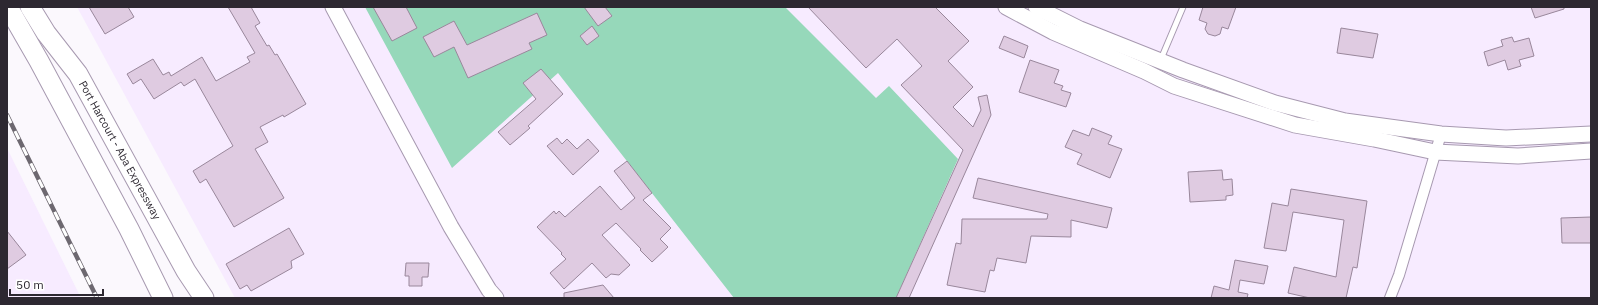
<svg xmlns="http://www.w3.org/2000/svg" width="1598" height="305" font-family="'IBM Plex Sans',sans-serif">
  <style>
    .built { fill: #f7ebff }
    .green { fill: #96d8ba }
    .building { fill: #dfcbe1; stroke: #99879b }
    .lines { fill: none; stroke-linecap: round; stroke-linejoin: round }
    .lane-casing { stroke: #a799b0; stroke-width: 7 }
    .street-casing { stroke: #a799b0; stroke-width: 12 }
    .secondary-casing { stroke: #a799b0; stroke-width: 17 }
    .highway-casing { stroke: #a799b0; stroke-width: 21 }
    .lane { stroke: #fff; stroke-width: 5 }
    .street { stroke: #fff; stroke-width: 10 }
    .secondary { stroke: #fff; stroke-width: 15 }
    .highway { stroke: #fff; stroke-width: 19 }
    .rail-casing { stroke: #6d6870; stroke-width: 4.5 }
    .rail { stroke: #fff; stroke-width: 3; stroke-dasharray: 9; stroke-linecap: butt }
    .labels { text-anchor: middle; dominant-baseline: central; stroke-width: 3; stroke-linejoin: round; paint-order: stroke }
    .street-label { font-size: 11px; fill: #2d2831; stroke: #fff }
  </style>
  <rect width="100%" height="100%" fill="#fbf8fd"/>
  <g class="built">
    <path d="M 77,7 L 1591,7 L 1591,298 L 235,298 Z"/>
    <path d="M 7,148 L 81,298 L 7,298 Z"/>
  </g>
  <path class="green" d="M 365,7 L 785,7 L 876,98 L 889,86 L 958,159 L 896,298 L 734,298 L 558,73 L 452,168 Z"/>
  <g class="building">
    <path d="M 89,7 L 128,7 L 134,17 L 105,34 Z"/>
    <path d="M 228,7 L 251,7 L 260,23 L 255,26 L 267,46 L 269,45 L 275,55 L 277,54 L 306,104 L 284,117 L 283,115 L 260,127 L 268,142 L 255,149 L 284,198 L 234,227 L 206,179 L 200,183 L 193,171 L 233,146 L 195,79 L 184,86 L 181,82 L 154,99 L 141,79 L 133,84 L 127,74 L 153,59 L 163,75 L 169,72 L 171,76 L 202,57 L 216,81 L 250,62 L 247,57 L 255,53 Z"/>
    <path d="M 373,7 L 406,7 L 417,28 L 392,41 Z"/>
    <path d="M 584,7 L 605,7 L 612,16 L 598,26 Z"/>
    <path d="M 808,7 L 935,7 L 969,41 L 948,61 L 973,87 L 953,107 L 973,127 L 981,110 L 978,97 L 987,95 L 991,115 L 909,298 L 896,298 L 963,150 L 901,85 L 922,66 L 897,39 L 866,68 Z"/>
    <path d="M 1203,7 L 1236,7 L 1228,29 L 1222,27 L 1220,34 L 1215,36 L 1208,34 L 1205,29 L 1207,23 L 1199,20 Z"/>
    <path d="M 1531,7 L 1564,7 L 1564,9 L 1535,18 Z"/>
    <path d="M 537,13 L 547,35 L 529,43 L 532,49 L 468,78 L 454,47 L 434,57 L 423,37 L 454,21 L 467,45 Z"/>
    <path d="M 592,26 L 599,36 L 587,45 L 580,36 Z"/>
    <path d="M 1341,28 L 1378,34 L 1373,58 L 1337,53 Z"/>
    <path d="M 1004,36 L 1028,46 L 1024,58 L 999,48 Z"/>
    <path d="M 1512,37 L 1514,42 L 1529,38 L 1534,56 L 1519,60 L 1521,66 L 1508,70 L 1505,60 L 1488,66 L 1484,52 L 1503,46 L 1501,40 Z"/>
    <path d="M 1030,60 L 1059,70 L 1054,83 L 1063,86 L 1061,90 L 1071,93 L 1066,107 L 1019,92 Z"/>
    <path d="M 541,69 L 563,94 L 528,126 L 530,128 L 510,145 L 498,132 L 536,99 L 523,83 Z"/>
    <path d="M 1092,128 L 1112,136 L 1108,144 L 1122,149 L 1110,178 L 1077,164 L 1082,154 L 1065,147 L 1073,130 L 1089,136 Z"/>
    <path d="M 557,138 L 562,144 L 567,139 L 577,149 L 588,139 L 599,151 L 573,175 L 547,146 Z"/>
    <path d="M 627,161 L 652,193 L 643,200 L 671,228 L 660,239 L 668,247 L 652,262 L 640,250 L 641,249 L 616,223 L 602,235 L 630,265 L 619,275 L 611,274 L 606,278 L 592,263 L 564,289 L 550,273 L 566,259 L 561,254 L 562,253 L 537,227 L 554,211 L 556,214 L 559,211 L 565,217 L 600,186 L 621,210 L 635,198 L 614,171 Z"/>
    <path d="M 1222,170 L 1223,180 L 1232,179 L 1233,195 L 1226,196 L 1226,200 L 1190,202 L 1188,172 Z"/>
    <path d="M 978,178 L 1112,208 L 1107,228 L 1071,220 L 1071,237 L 1031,236 L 1026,263 L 997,258 L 994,271 L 990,270 L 985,292 L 947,285 L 956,243 L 961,244 L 962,219 L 1047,219 L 1048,214 L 973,198 Z"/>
    <path d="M 1291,189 L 1367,201 L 1357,268 L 1353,267 L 1346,298 L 1310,298 L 1288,293 L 1294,267 L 1336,277 L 1344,220 L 1293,212 L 1286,251 L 1264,248 L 1272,203 L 1288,206 Z"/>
    <path d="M 1591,217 L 1591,243 L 1562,243 L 1561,218 Z"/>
    <path d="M 289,228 L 304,254 L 291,261 L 292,268 L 251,291 L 247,285 L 240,289 L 226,264 Z"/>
    <path d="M 7,231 L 26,255 L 7,269 Z"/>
    <path d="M 1235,260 L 1268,266 L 1264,284 L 1240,280 L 1238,292 L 1248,294 L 1247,298 L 1211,298 L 1214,286 L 1229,290 Z"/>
    <path d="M 406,263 L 429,263 L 428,277 L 422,277 L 422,286 L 409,286 L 409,276 L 405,276 Z"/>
    <path d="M 603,285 L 614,298 L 564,298 L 564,293 Z"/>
  </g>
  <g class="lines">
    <g class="lane-casing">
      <path id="lane" d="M 1161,59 L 1183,7"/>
    </g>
    <g class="street-casing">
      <path id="street" d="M 1390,298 L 1399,275 L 1441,134"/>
    </g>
    <g class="secondary-casing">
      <g id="secondary">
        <path d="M 333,7 L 451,227 L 489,290 L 496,298"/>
        <path d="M 1006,7 L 1053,32 L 1144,71 L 1174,86 L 1295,125 L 1374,139 L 1435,152 L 1518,156 L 1591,151"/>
        <path d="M 1036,7 L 1080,29 L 1183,70 L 1275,103 L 1345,121 L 1441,134 L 1506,138 L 1591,134"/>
      </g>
    </g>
    <g class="highway-casing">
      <g id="highway">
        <path d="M 8,7 L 39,61 L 129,229 L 163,298"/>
        <path d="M 30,7 L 46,33 L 78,74 L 186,271 L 204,298"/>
      </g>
    </g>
    <use href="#lane" class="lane"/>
    <use href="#street" class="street"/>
    <use href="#secondary" class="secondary"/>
    <use href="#highway" class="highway"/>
    <g class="rail-casing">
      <path id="rail" d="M 7,115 L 97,298"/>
    </g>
    <use href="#rail" class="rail"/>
  </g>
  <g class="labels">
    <g class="street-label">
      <text transform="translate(120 150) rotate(61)">Port Harcourt - Aba Expressway</text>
    </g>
  </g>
  <rect width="1598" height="305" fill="none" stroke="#2d2831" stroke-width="16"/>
  <path d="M10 289v6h93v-6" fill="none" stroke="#2d2831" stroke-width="2"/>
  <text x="16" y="289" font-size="12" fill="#2d2831" stroke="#ffffff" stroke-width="3" paint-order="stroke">50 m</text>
</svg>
